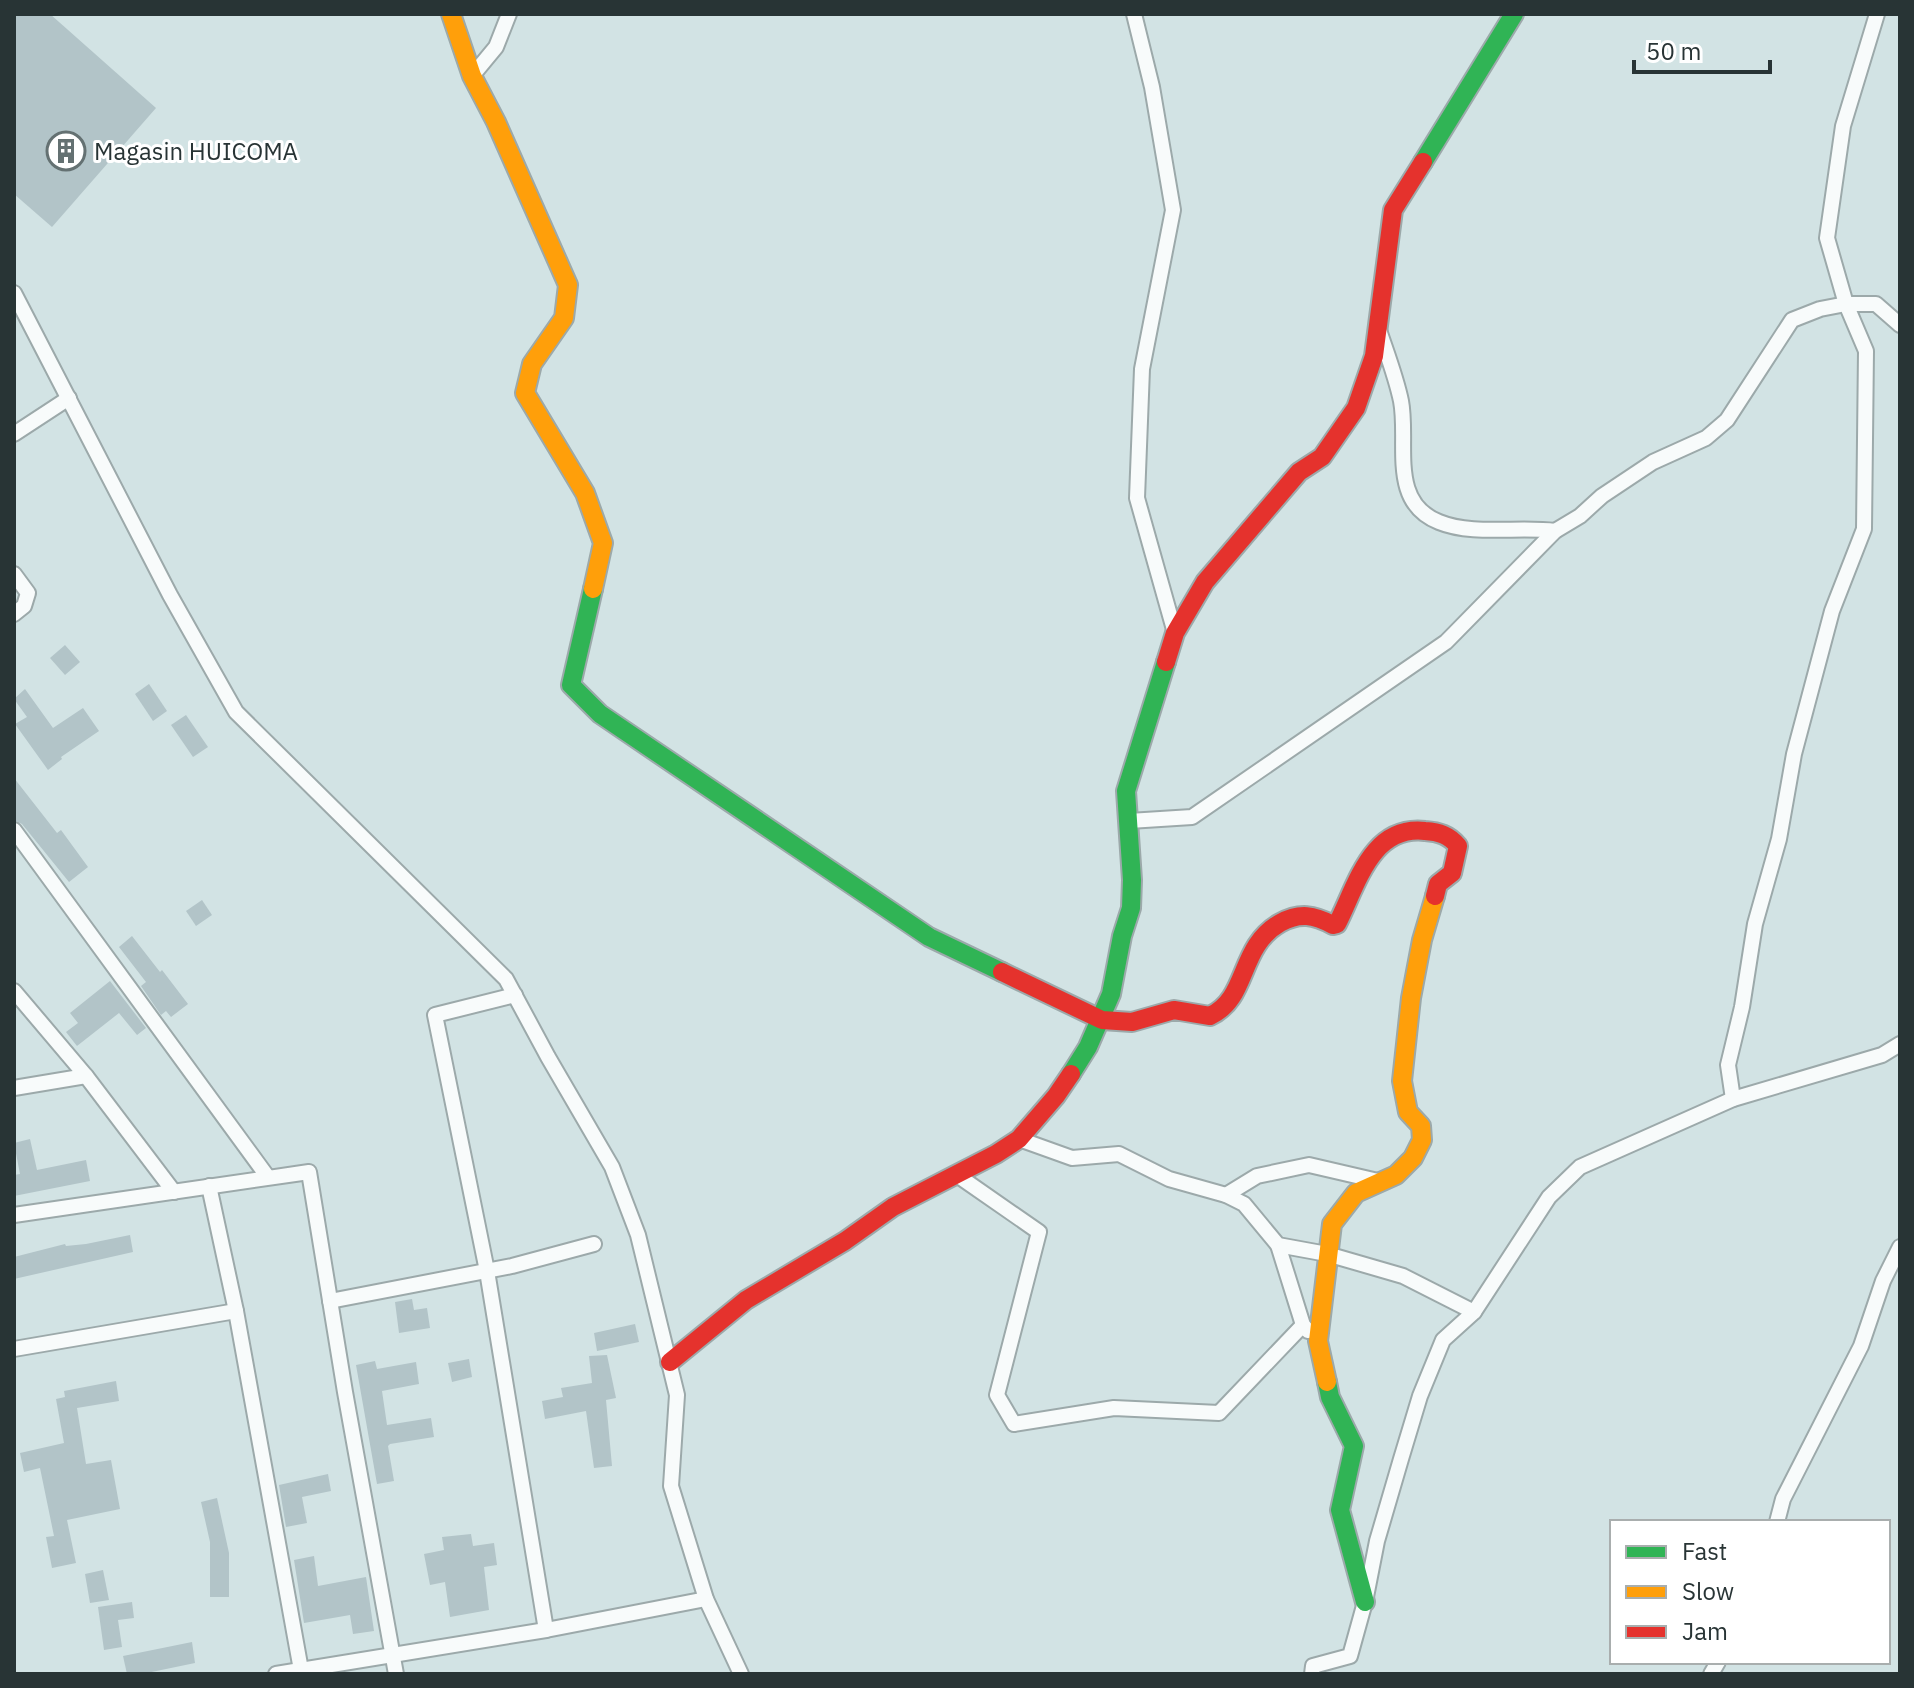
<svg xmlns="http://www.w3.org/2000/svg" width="1914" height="1688" font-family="'IBM Plex Sans',sans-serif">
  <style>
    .building { fill: #b2c4c8 }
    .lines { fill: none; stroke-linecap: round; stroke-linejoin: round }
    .street-casing { stroke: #9ca9aa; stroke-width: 18 }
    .fast-casing { stroke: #9ca9aa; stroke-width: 22 }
    .slow-casing { stroke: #9ca9aa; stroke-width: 22 }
    .jam-casing { stroke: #9ca9aa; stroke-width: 22 }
    .street { stroke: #f8fbfb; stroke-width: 14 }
    .fast { stroke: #30b455; stroke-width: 18 }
    .slow { stroke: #ff9f0a; stroke-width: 18 }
    .jam { stroke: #e5322d; stroke-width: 18 }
    .labels { text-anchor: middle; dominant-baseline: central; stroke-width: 6; stroke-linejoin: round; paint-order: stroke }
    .poi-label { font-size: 24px; fill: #283435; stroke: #fff; text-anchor: start }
  </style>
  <rect width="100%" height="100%" fill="#d2e3e4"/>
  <g class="building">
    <path d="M 14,14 L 50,14 L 156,108 L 52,227 L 14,194 Z"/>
    <path d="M 65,645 L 80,662 L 65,675 L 50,658 Z"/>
    <path d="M 149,684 L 167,711 L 153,721 L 135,694 Z"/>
    <path d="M 25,689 L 53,728 L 83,708 L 99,731 L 61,757 L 62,759 L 48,770 L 15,724 L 27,717 L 14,699 Z"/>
    <path d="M 186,715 L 208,747 L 193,757 L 171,725 Z"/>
    <path d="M 14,778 L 57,833 L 61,830 L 88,867 L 69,882 L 22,824 L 14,820 Z"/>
    <path d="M 202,900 L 212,915 L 196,926 L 186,911 Z"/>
    <path d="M 132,936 L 160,972 L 162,970 L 188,1004 L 171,1017 L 166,1011 L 161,1015 L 141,986 L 146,982 L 119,947 Z"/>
    <path d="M 110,981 L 146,1028 L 137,1035 L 119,1013 L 77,1046 L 66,1032 L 78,1023 L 70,1013 Z"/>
    <path d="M 30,1139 L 37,1170 L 86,1160 L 90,1181 L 14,1196 L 14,1175 L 20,1174 L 14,1143 Z"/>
    <path d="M 130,1235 L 133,1252 L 14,1279 L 14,1257 L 65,1244 L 66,1246 L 86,1244 Z"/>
    <path d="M 412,1299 L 414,1310 L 427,1308 L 430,1328 L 399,1333 L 395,1302 Z"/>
    <path d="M 635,1324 L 639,1342 L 597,1351 L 594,1333 Z"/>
    <path d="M 607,1355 L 616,1398 L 606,1400 L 612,1466 L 594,1468 L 586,1411 L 545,1419 L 542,1401 L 563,1397 L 561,1388 L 592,1383 L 589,1356 Z"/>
    <path d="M 469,1359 L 472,1377 L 452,1382 L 448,1363 Z"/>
    <path d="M 375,1361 L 377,1369 L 416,1362 L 419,1384 L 382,1391 L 387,1425 L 431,1418 L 434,1437 L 390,1444 L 388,1446 L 394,1481 L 377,1484 L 356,1365 Z"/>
    <path d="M 116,1381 L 119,1401 L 77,1408 L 86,1464 L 111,1460 L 120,1509 L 67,1520 L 76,1563 L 52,1568 L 46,1537 L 54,1536 L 40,1468 L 24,1472 L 20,1453 L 64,1443 L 56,1399 L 65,1397 L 64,1391 Z"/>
    <path d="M 328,1474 L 331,1491 L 302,1497 L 307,1523 L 286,1527 L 279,1485 Z"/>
    <path d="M 217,1498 L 229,1553 L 229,1597 L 210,1597 L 210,1542 L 201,1502 Z"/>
    <path d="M 471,1534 L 473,1546 L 494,1543 L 497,1565 L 484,1567 L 489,1610 L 450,1617 L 445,1582 L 430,1585 L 424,1554 L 444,1550 L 442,1537 Z"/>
    <path d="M 314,1556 L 318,1586 L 366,1577 L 374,1631 L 353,1634 L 350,1615 L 304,1623 L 294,1560 Z"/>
    <path d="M 103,1570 L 109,1600 L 90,1603 L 85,1574 Z"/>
    <path d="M 132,1602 L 134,1618 L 118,1620 L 122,1647 L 104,1650 L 98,1607 Z"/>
    <path d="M 192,1642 L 195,1663 L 142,1674 L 127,1674 L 123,1656 Z"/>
  </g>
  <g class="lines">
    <g class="street-casing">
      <g id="street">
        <path d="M 1134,14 L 1152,87 L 1173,210 L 1142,369 L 1137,498 L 1175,633"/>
        <path d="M 472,76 L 496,47 L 509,14"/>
        <path d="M 14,293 L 170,595 L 236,712 L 506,979 L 548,1057 L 612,1167 L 638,1235 L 677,1395 L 671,1486 L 706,1599 L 741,1674"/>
        <path d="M 1379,330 C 1387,354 1396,377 1401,401 C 1409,442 1388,502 1439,522 C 1473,536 1520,526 1555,531"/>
        <path d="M 14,434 L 69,398"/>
        <path d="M 14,574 L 28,593 L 24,606 L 14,614"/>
        <path d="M 1129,821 L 1192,817 L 1446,642 L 1555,531 L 1580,516 L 1602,496 L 1653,462 L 1706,438 L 1727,420 L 1792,320 L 1820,309 L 1846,304 L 1876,304 L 1900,325"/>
        <path d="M 14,830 L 267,1176"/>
        <path d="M 14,991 L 86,1076 L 174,1192"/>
        <path d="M 515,995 L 435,1015 L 487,1271 L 546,1630"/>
        <path d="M 14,1088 L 86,1076"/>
        <path d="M 1733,1099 L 1728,1065 L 1742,1007 L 1755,924 L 1779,839 L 1794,754 L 1832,611 L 1864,529 L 1866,351 L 1846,304 L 1827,238 L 1843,126 L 1877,14"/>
        <path d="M 1019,1139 L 1072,1158 L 1119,1154 L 1169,1179 L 1226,1195 L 1244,1204 L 1278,1245 L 1327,1254 L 1403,1276 L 1474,1312"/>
        <path d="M 957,1175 L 1039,1232 L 997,1395 L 1014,1424 L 1114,1408 L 1219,1413 L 1303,1325"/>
        <path d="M 209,1186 L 236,1311 L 301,1670"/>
        <path d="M 1226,1195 L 1257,1176 L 1309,1165 L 1378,1181"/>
        <path d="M 14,1215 L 309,1172 L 345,1392 L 396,1674"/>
        <path d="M 1278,1245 L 1303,1325 L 1308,1331"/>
        <path d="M 330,1301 L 512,1266 L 594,1244"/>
        <path d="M 14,1349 L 236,1311"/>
        <path d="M 1777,1522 L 1783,1499 L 1861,1346 L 1883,1281 L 1900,1247"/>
        <path d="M 276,1674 L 546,1630 L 706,1599"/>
        <path d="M 1312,1674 L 1313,1666 L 1350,1656 L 1365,1602 L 1377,1541 L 1401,1459 L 1420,1396 L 1443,1340 L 1474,1312 L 1549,1197 L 1580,1167 L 1733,1099 L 1882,1055 L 1900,1044"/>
        <path d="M 1711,1674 L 1718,1662"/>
      </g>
    </g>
    <g class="fast-casing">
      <g id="fast">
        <path d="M 1423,162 L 1514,14"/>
        <path d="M 593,589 L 571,685 L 600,714 L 929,937 L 1002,972"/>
        <path d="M 1071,1074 L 1088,1047 L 1111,994 L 1122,936 L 1131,908 L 1132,880 L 1126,791 L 1166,662"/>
        <path d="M 1327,1382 L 1330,1397 L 1354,1446 L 1340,1510 L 1365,1602"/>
      </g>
    </g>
    <g class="slow-casing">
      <g id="slow">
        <path d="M 451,14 L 472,76 L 496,122 L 568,285 L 564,318 L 532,364 L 525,393 L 585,493 L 603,543 L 593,589"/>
        <path d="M 1327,1382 L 1318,1341 L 1332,1224 L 1356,1193 L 1396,1175 L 1413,1158 L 1422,1140 L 1421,1126 L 1408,1112 L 1402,1081 L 1411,998 L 1422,940 L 1435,896"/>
      </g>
    </g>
    <g class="jam-casing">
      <g id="jam">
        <path d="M 1166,662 L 1175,633 L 1205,582 L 1299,472 L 1322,457 L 1356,408 L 1374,356 L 1393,210 L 1423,162"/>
        <path d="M 1002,972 L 1102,1020 L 1132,1022 L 1174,1010 L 1210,1016 C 1249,998 1238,947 1280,923 C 1300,912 1314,915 1333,925 L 1337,924 C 1357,885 1371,825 1425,831 C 1439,832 1449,835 1458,846 L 1452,873 L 1438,884 L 1435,896"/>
        <path d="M 670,1362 L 746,1300 L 845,1241 L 893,1207 L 996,1154 L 1019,1139 L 1056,1096 L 1071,1074"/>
      </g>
    </g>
    <use href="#street" class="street"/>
    <use href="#fast" class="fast"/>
    <use href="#slow" class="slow"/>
    <use href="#jam" class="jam"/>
  </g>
  <defs>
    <g id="building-ring" transform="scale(2)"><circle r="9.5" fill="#fff" stroke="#647172" stroke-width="1.5"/><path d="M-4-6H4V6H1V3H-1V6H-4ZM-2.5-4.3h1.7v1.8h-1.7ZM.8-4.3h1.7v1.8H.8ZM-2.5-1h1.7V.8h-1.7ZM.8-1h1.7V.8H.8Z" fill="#647172"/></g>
  </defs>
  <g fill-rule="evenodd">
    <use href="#building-ring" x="66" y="151"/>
  </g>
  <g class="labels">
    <g class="poi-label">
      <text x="94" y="151">Magasin HUICOMA</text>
    </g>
  </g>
  <rect width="1914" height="1688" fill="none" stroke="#283435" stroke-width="32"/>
  <rect x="1610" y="1520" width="280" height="144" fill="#ffffff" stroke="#a9aeae" stroke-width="2"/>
  <rect x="1626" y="1546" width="40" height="12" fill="#30b455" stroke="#a9aeae" stroke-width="2"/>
  <text x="1682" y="1560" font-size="24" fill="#283435">Fast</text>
  <rect x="1626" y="1586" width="40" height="12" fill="#ff9f0a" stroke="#a9aeae" stroke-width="2"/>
  <text x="1682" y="1600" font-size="24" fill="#283435">Slow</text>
  <rect x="1626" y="1626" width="40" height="12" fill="#e5322d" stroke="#a9aeae" stroke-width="2"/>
  <text x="1682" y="1640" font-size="24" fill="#283435">Jam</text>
  <path d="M1634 60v12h136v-12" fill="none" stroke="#283435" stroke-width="4"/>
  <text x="1646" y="60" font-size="24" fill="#283435" stroke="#ffffff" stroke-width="6" paint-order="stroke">50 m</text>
</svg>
